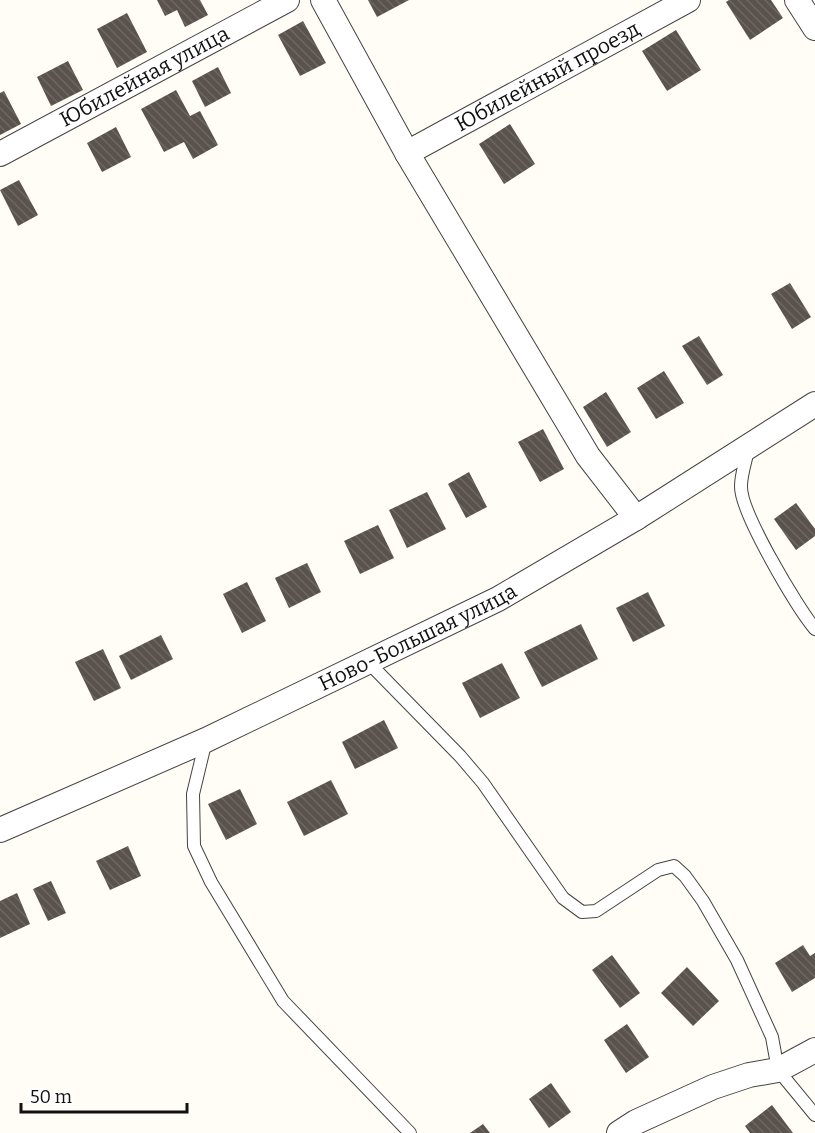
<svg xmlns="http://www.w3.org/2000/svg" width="815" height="1133" font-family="Bitter,serif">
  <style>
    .building { fill: url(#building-back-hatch) }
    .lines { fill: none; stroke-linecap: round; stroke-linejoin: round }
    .lane-casing { stroke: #444; stroke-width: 14 }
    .street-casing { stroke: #444; stroke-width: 26 }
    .lane { stroke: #fff; stroke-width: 12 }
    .street { stroke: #fff; stroke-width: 24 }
    .labels { text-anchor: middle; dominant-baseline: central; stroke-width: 6; stroke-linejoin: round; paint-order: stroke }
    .street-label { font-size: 21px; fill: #111; stroke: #fff }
  </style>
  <defs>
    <pattern id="building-back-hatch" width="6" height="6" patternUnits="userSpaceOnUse" patternTransform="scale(1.5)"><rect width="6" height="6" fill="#5a524d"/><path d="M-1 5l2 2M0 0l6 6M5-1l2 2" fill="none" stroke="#6d6662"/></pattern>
  </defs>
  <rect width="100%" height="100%" fill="#fffdf5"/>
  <g class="building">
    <path d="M 157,0 L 200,0 L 208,15 L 185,27 L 177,10 L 165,16 Z"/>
    <path d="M 368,0 L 409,0 L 377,17 Z"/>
    <path d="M 729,0 L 771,0 L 783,18 L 750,40 L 726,2 Z"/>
    <path d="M 127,13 L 147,52 L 117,68 L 97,29 Z"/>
    <path d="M 303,21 L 326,63 L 300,76 L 278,35 Z"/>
    <path d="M 676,30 L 701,70 L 667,91 L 642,51 Z"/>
    <path d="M 68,61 L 83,90 L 51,106 L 37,77 Z"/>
    <path d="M 218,67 L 231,93 L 205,107 L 192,81 Z"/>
    <path d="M 176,90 L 190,116 L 200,111 L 218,145 L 193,159 L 184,142 L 164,152 L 141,109 Z"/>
    <path d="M 4,91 L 21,124 L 0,135 L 0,93 Z"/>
    <path d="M 510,124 L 535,164 L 504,184 L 479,144 Z"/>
    <path d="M 116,127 L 131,157 L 102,172 L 87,143 Z"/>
    <path d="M 19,180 L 38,215 L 18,226 L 0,190 Z"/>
    <path d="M 790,283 L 811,317 L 792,329 L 771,294 Z"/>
    <path d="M 699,336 L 723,375 L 707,385 L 682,346 Z"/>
    <path d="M 664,371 L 684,403 L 656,419 L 637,388 Z"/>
    <path d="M 606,392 L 631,432 L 607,447 L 583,407 Z"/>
    <path d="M 543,429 L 564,469 L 540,482 L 518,442 Z"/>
    <path d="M 469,472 L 487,507 L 466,518 L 448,484 Z"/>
    <path d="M 427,492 L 446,529 L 407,548 L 389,510 Z"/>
    <path d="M 796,503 L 815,529 L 815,536 L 796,550 L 774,519 Z"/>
    <path d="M 378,525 L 394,558 L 360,574 L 344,541 Z"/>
    <path d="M 307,563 L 321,592 L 289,608 L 275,578 Z"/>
    <path d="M 247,582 L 266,621 L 242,633 L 223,594 Z"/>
    <path d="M 648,592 L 665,626 L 633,642 L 616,608 Z"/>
    <path d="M 581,624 L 598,659 L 542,687 L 524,652 Z"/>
    <path d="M 161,635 L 173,659 L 131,680 L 119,656 Z"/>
    <path d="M 103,649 L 121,688 L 94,701 L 75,662 Z"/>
    <path d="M 502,663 L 520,698 L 480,718 L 462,683 Z"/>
    <path d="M 384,720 L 398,748 L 355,769 L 342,742 Z"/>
    <path d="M 331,780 L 348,814 L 304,836 L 287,802 Z"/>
    <path d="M 240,789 L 257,824 L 226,840 L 208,804 Z"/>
    <path d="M 128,846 L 141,876 L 110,890 L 96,861 Z"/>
    <path d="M 51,881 L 66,913 L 48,921 L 33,889 Z"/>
    <path d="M 17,893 L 30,924 L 0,938 L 0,901 Z"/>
    <path d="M 803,945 L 810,956 L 815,953 L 815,978 L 792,992 L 775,963 Z"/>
    <path d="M 612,955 L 640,993 L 620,1008 L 592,970 Z"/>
    <path d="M 687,967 L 719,1001 L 693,1026 L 661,993 Z"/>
    <path d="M 627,1024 L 649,1057 L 626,1073 L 604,1040 Z"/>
    <path d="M 551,1083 L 571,1112 L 549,1128 L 529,1099 Z"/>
    <path d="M 772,1105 L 793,1133 L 750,1133 L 745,1126 Z"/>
    <path d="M 483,1124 L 490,1133 L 470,1133 Z"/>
  </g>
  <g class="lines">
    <g class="lane-casing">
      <g id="lane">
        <path d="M 748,449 C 746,461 741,474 741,486 C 740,512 797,607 815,629"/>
        <path d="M 368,662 L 460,756 L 483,783 L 563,898 L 582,912 L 596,911 L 658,870 L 674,866 L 685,876 L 703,901 L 737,960 L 772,1037 L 778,1070 L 815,1115"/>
        <path d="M 206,740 L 193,794 L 194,846 L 211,882 L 283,1001 L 410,1133"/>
      </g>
    </g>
    <g class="street-casing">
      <g id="street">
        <path d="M 323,0 L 407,153 L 588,456 L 636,518"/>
        <path d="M 797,0 L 815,28"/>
        <path id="s1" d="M 407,153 L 688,0"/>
        <path id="s2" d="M 0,154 L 287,0"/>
        <path id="s3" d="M 0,830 L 206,740 L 498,599 L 636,518 L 815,404"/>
        <path d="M 619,1133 L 636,1122 L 713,1087 L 749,1075 L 778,1070 L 815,1050"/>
      </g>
    </g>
    <use href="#lane" class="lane"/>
    <use href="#street" class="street"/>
  </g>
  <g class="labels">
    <g class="street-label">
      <text stroke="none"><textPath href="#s2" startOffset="164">Юбилейная улица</textPath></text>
      <text stroke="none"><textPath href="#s1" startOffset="160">Юбилейный проезд</textPath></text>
      <text stroke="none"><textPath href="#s3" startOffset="460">Ново-Большая улица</textPath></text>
    </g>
  </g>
  <path d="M21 1103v9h166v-9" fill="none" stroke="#111111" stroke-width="3"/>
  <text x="30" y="1103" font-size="18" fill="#111111" stroke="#ffffff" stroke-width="4.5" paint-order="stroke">50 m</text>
</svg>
